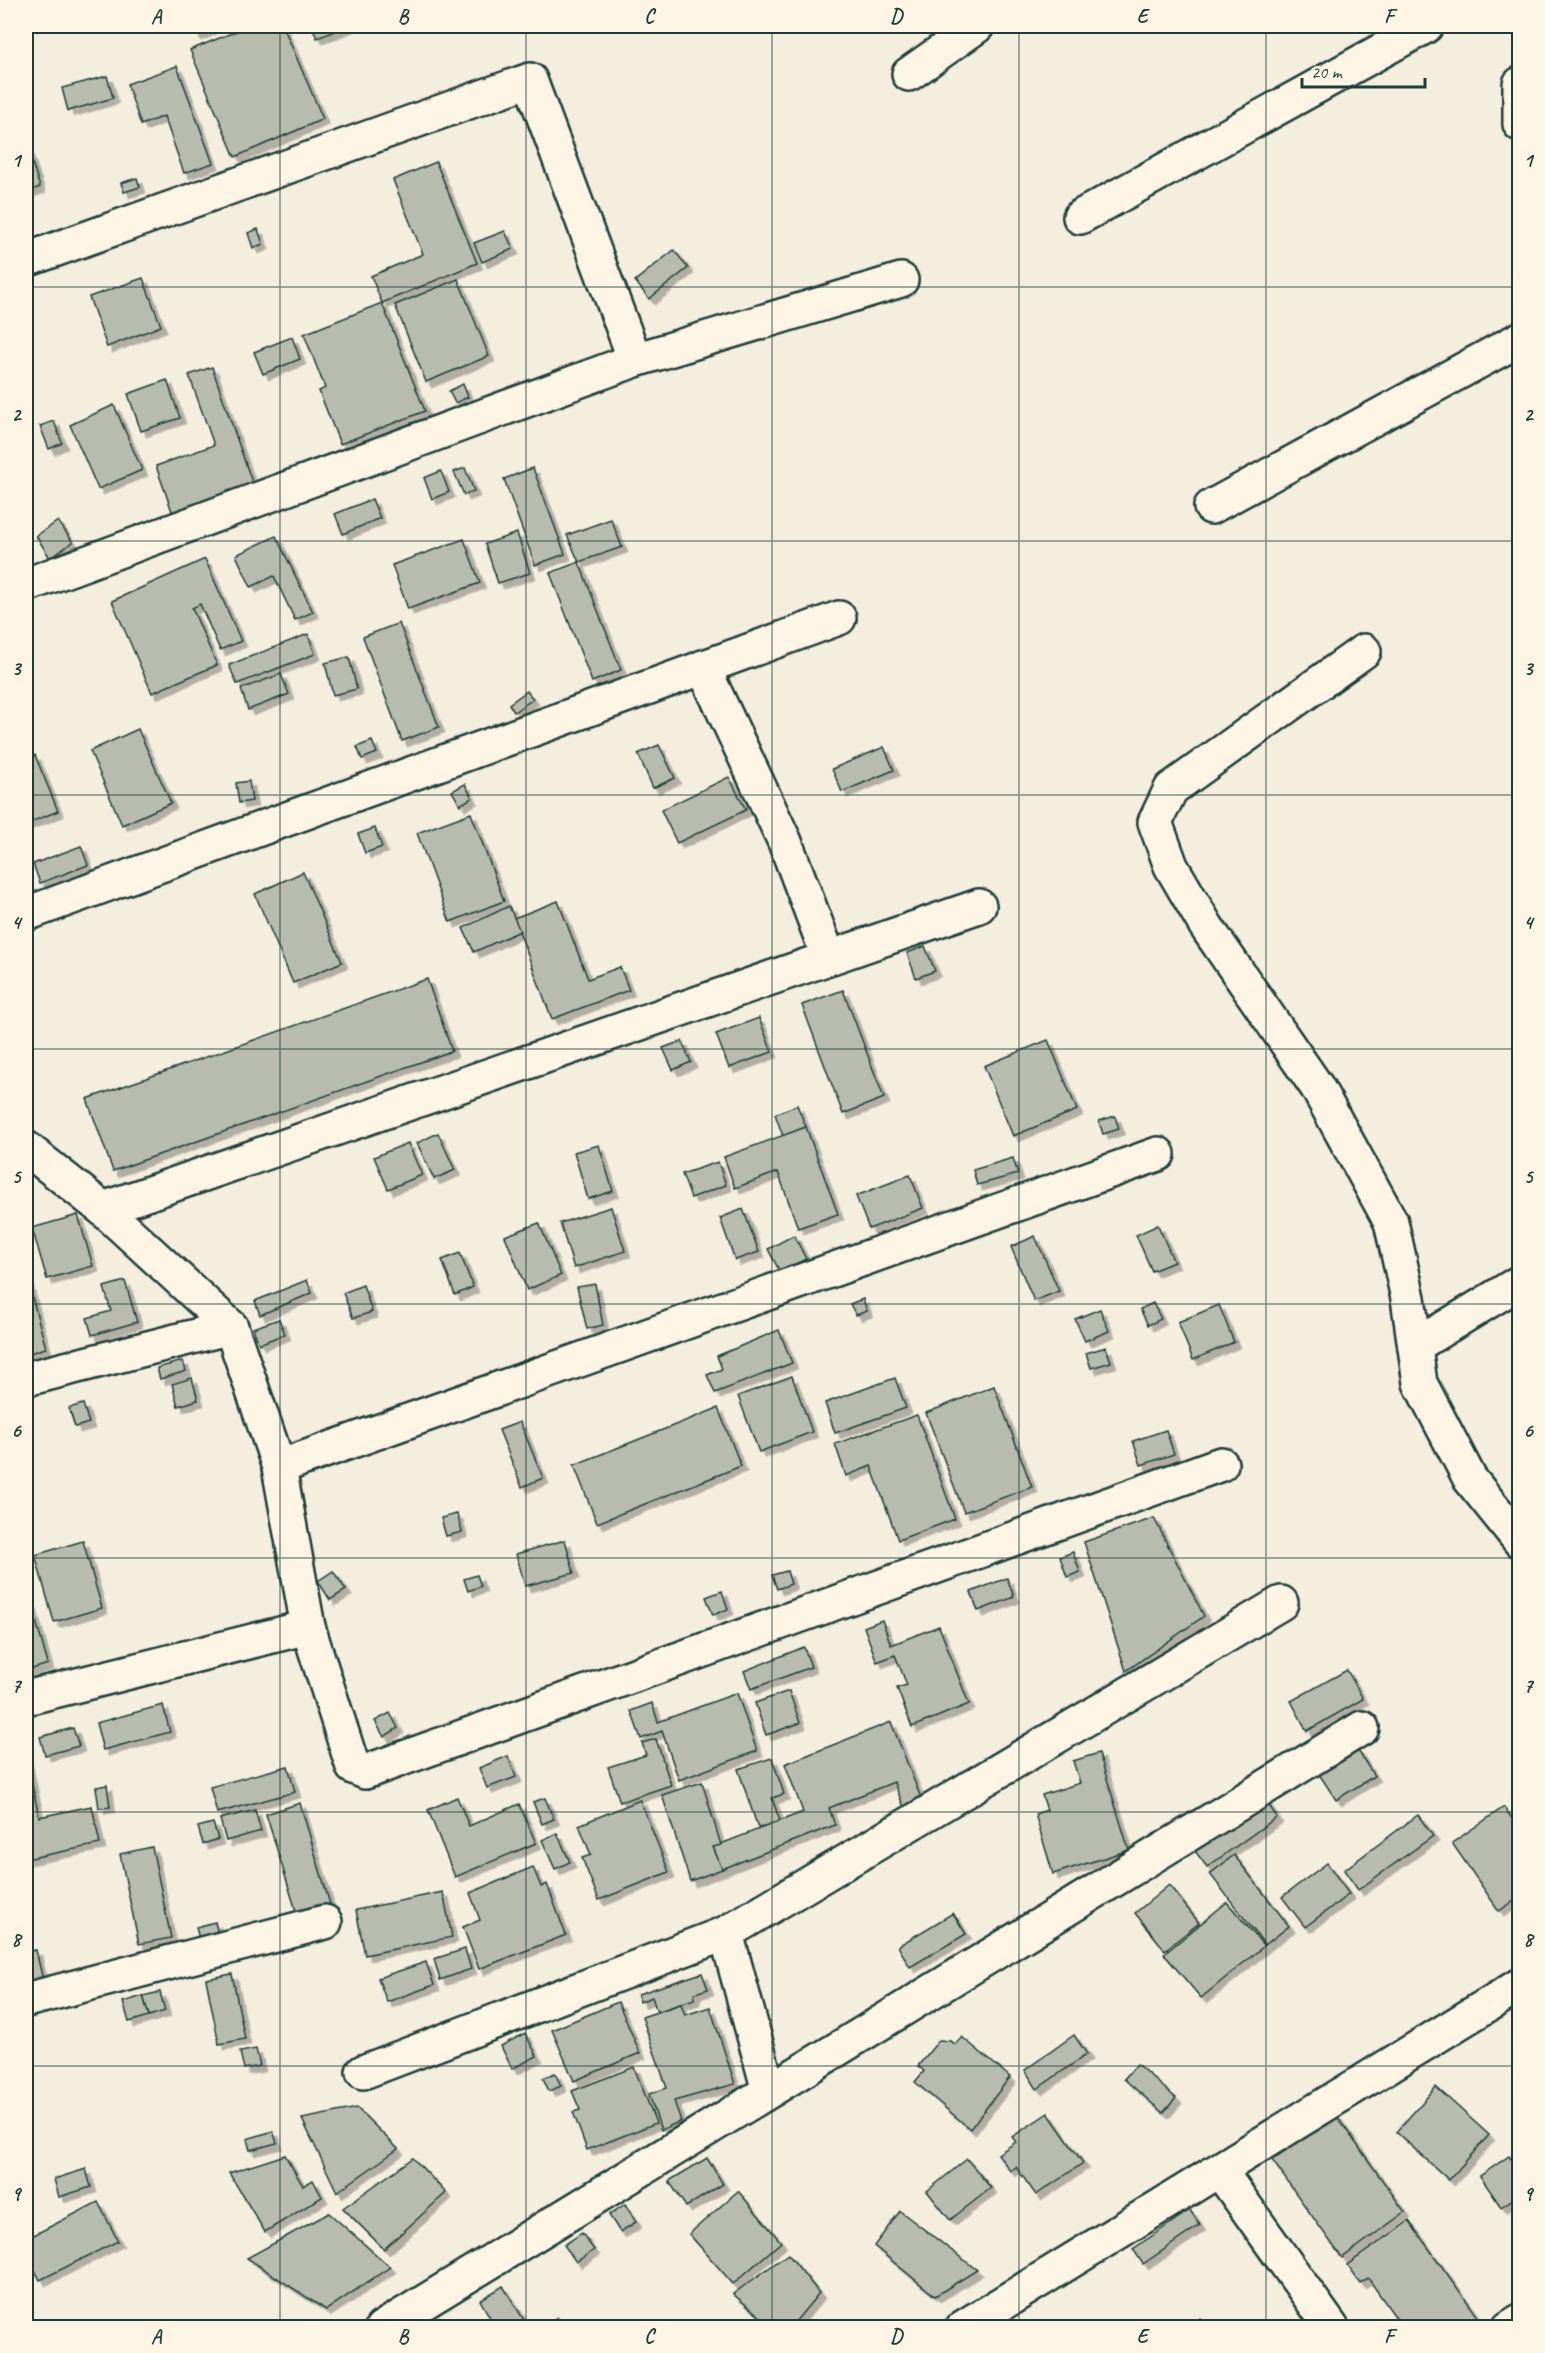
<svg xmlns="http://www.w3.org/2000/svg" width="1545" height="2353" font-family="Caveat,sans-serif">
  <style>
    .building { fill: #b8bcae; stroke: #1f3d34; stroke-width: 1.5; filter: url(#shadow) }
    .lines { fill: none; stroke-linecap: round; stroke-linejoin: round }
    .minor-casing { stroke: #1f3d34; stroke-width: 38 }
    .minor { stroke: #fcf5e5; stroke-width: 33 }
    .grid { fill: none; stroke: #1f3d34; stroke-width: 1.5; stroke-opacity: 0.55 }
    .neatline { fill: none; stroke: #1f3d34; stroke-width: 2 }
    .grid-label { font-size: 20px; text-anchor: middle; font-weight: bold; fill: #1f3d34 }
  </style>
  <defs>
    <filter id="shadow"><feDropShadow dx="5.5" dy="5.5" stdDeviation="0" flood-color="#0004"/></filter>
  </defs>
  <rect width="100%" height="100%" fill="#f3eede"/>
  <filter id="ink" filterUnits="userSpaceOnUse"><feTurbulence type="fractalNoise" baseFrequency=".0167" numOctaves="2"/><feDisplacementMap in="SourceGraphic" scale="12" xChannelSelector="R" yChannelSelector="G"/><feConvolveMatrix kernelMatrix="1 2 1 2 8 2 1 2 1" color-interpolation-filters="sRGB"/></filter>
  <g filter="url(#ink)">
    <g class="building">
      <path d="M 191,26 L 209,26 L 210,29 L 196,35 Z"/>
      <path d="M 249,26 L 283,26 L 323,119 L 235,157 L 190,50 Z"/>
      <path d="M 312,26 L 348,26 L 317,38 Z"/>
      <path d="M 177,66 L 213,163 L 184,173 L 164,116 L 141,125 L 127,84 Z"/>
      <path d="M 107,76 L 113,98 L 68,111 L 62,88 Z"/>
      <path d="M 26,145 L 40,187 L 26,192 Z"/>
      <path d="M 436,162 L 477,263 L 382,303 L 371,276 L 423,254 L 393,180 Z"/>
      <path d="M 137,178 L 140,187 L 124,192 L 121,183 Z"/>
      <path d="M 258,229 L 263,244 L 253,248 L 248,233 Z"/>
      <path d="M 505,231 L 513,249 L 482,262 L 474,243 Z"/>
      <path d="M 674,250 L 688,268 L 649,299 L 635,281 Z"/>
      <path d="M 143,278 L 161,326 L 107,347 L 89,297 Z"/>
      <path d="M 458,279 L 489,356 L 426,382 L 395,305 Z"/>
      <path d="M 382,303 L 425,411 L 340,444 L 319,391 L 325,388 L 304,334 Z"/>
      <path d="M 292,337 L 300,359 L 263,374 L 254,352 Z"/>
      <path d="M 212,367 L 253,485 L 173,514 L 156,466 L 214,445 L 189,375 Z"/>
      <path d="M 167,380 L 180,418 L 141,431 L 128,394 Z"/>
      <path d="M 463,384 L 468,397 L 455,403 L 449,391 Z"/>
      <path d="M 114,405 L 142,470 L 98,489 L 70,425 Z"/>
      <path d="M 54,421 L 62,443 L 49,449 L 40,426 Z"/>
      <path d="M 465,468 L 474,491 L 464,495 L 454,472 Z"/>
      <path d="M 533,468 L 565,554 L 535,565 L 504,479 Z"/>
      <path d="M 441,471 L 449,492 L 432,499 L 424,478 Z"/>
      <path d="M 372,499 L 380,518 L 343,534 L 335,514 Z"/>
      <path d="M 611,519 L 622,547 L 579,562 L 567,535 Z"/>
      <path d="M 58,521 L 73,542 L 50,558 L 36,536 Z"/>
      <path d="M 517,533 L 530,573 L 498,583 L 485,544 Z"/>
      <path d="M 276,536 L 313,612 L 295,620 L 274,576 L 251,587 L 236,555 Z"/>
      <path d="M 464,539 L 480,583 L 408,609 L 392,565 Z"/>
      <path d="M 205,559 L 241,641 L 220,650 L 200,604 L 192,608 L 217,665 L 152,693 L 112,601 Z"/>
      <path d="M 579,562 L 621,670 L 592,682 L 550,573 Z"/>
      <path d="M 399,623 L 439,727 L 402,741 L 363,637 Z"/>
      <path d="M 308,634 L 315,654 L 237,684 L 229,665 Z"/>
      <path d="M 349,657 L 357,689 L 333,695 L 325,663 Z"/>
      <path d="M 281,674 L 289,694 L 248,710 L 241,689 Z"/>
      <path d="M 527,691 L 533,699 L 514,712 L 509,704 Z"/>
      <path d="M 138,729 L 171,803 L 122,825 L 90,751 Z"/>
      <path d="M 372,741 L 377,753 L 362,759 L 357,747 Z"/>
      <path d="M 659,745 L 675,778 L 653,788 L 638,754 Z"/>
      <path d="M 884,747 L 894,770 L 842,792 L 832,769 Z"/>
      <path d="M 35,755 L 58,811 L 26,824 L 26,759 Z"/>
      <path d="M 729,777 L 746,810 L 677,843 L 661,810 Z"/>
      <path d="M 249,781 L 252,801 L 239,803 L 236,783 Z"/>
      <path d="M 465,784 L 472,798 L 460,805 L 452,791 Z"/>
      <path d="M 471,813 L 504,901 L 450,922 L 417,833 Z"/>
      <path d="M 375,828 L 382,847 L 365,853 L 358,834 Z"/>
      <path d="M 81,846 L 88,865 L 40,883 L 33,864 Z"/>
      <path d="M 303,872 L 342,962 L 293,983 L 255,894 Z"/>
      <path d="M 558,901 L 588,979 L 620,967 L 629,990 L 552,1019 L 514,918 Z"/>
      <path d="M 509,906 L 520,931 L 474,952 L 463,928 Z"/>
      <path d="M 925,946 L 935,971 L 916,978 L 907,953 Z"/>
      <path d="M 427,979 L 452,1051 L 113,1171 L 87,1099 Z"/>
      <path d="M 843,990 L 884,1098 L 843,1114 L 802,1005 Z"/>
      <path d="M 759,1018 L 772,1052 L 729,1068 L 716,1034 Z"/>
      <path d="M 1048,1040 L 1077,1110 L 1013,1136 L 984,1066 Z"/>
      <path d="M 682,1041 L 691,1062 L 673,1070 L 663,1048 Z"/>
      <path d="M 797,1105 L 806,1127 L 783,1136 L 775,1114 Z"/>
      <path d="M 1115,1116 L 1119,1129 L 1103,1134 L 1099,1121 Z"/>
      <path d="M 806,1127 L 838,1214 L 798,1228 L 778,1172 L 735,1188 L 724,1157 Z"/>
      <path d="M 438,1133 L 455,1170 L 434,1179 L 417,1143 Z"/>
      <path d="M 408,1143 L 422,1175 L 388,1189 L 374,1157 Z"/>
      <path d="M 599,1145 L 613,1191 L 588,1199 L 574,1152 Z"/>
      <path d="M 1013,1158 L 1018,1174 L 977,1185 L 973,1170 Z"/>
      <path d="M 718,1162 L 726,1185 L 691,1198 L 682,1174 Z"/>
      <path d="M 910,1175 L 923,1208 L 869,1229 L 856,1196 Z"/>
      <path d="M 611,1207 L 625,1251 L 574,1268 L 560,1223 Z"/>
      <path d="M 743,1209 L 759,1252 L 735,1260 L 720,1218 Z"/>
      <path d="M 78,1215 L 93,1266 L 47,1279 L 32,1228 Z"/>
      <path d="M 539,1223 L 561,1275 L 527,1290 L 505,1236 Z"/>
      <path d="M 1158,1225 L 1174,1262 L 1152,1271 L 1136,1235 Z"/>
      <path d="M 794,1235 L 806,1259 L 780,1272 L 768,1249 Z"/>
      <path d="M 1035,1236 L 1059,1291 L 1034,1301 L 1011,1247 Z"/>
      <path d="M 460,1253 L 473,1287 L 455,1295 L 442,1260 Z"/>
      <path d="M 26,1275 L 46,1348 L 26,1354 Z"/>
      <path d="M 307,1280 L 312,1293 L 260,1315 L 255,1301 Z"/>
      <path d="M 125,1281 L 137,1322 L 92,1335 L 87,1318 L 111,1311 L 104,1287 Z"/>
      <path d="M 595,1284 L 603,1325 L 587,1329 L 577,1287 Z"/>
      <path d="M 363,1285 L 372,1312 L 353,1318 L 343,1293 Z"/>
      <path d="M 863,1299 L 867,1311 L 856,1315 L 850,1304 Z"/>
      <path d="M 1153,1303 L 1161,1319 L 1148,1325 L 1140,1309 Z"/>
      <path d="M 1219,1305 L 1234,1342 L 1193,1360 L 1178,1322 Z"/>
      <path d="M 1100,1309 L 1109,1331 L 1085,1341 L 1075,1319 Z"/>
      <path d="M 279,1319 L 285,1334 L 259,1344 L 253,1328 Z"/>
      <path d="M 779,1330 L 792,1363 L 715,1393 L 707,1375 L 722,1369 L 717,1356 Z"/>
      <path d="M 1106,1347 L 1111,1362 L 1091,1368 L 1086,1353 Z"/>
      <path d="M 183,1361 L 186,1371 L 160,1379 L 157,1368 Z"/>
      <path d="M 792,1376 L 812,1432 L 759,1452 L 738,1396 Z"/>
      <path d="M 192,1378 L 198,1400 L 178,1406 L 172,1384 Z"/>
      <path d="M 895,1378 L 906,1408 L 835,1433 L 825,1403 Z"/>
      <path d="M 994,1386 L 1032,1487 L 964,1512 L 926,1413 Z"/>
      <path d="M 83,1404 L 89,1423 L 75,1427 L 69,1408 Z"/>
      <path d="M 718,1408 L 741,1466 L 597,1523 L 574,1465 Z"/>
      <path d="M 917,1415 L 955,1519 L 898,1540 L 871,1466 L 846,1476 L 835,1444 Z"/>
      <path d="M 520,1422 L 543,1478 L 522,1487 L 499,1430 Z"/>
      <path d="M 1166,1430 L 1174,1454 L 1141,1465 L 1133,1441 Z"/>
      <path d="M 457,1514 L 462,1532 L 446,1536 L 441,1518 Z"/>
      <path d="M 1154,1518 L 1204,1616 L 1126,1671 L 1084,1542 Z"/>
      <path d="M 565,1540 L 574,1573 L 525,1586 L 516,1554 Z"/>
      <path d="M 83,1541 L 102,1608 L 54,1622 L 35,1555 Z"/>
      <path d="M 1073,1552 L 1080,1572 L 1067,1577 L 1060,1557 Z"/>
      <path d="M 333,1571 L 346,1590 L 330,1600 L 318,1581 Z"/>
      <path d="M 787,1571 L 791,1584 L 777,1589 L 772,1575 Z"/>
      <path d="M 477,1575 L 481,1586 L 468,1591 L 464,1579 Z"/>
      <path d="M 1007,1578 L 1014,1597 L 978,1611 L 971,1592 Z"/>
      <path d="M 26,1586 L 48,1664 L 26,1671 Z"/>
      <path d="M 722,1591 L 728,1609 L 713,1615 L 706,1597 Z"/>
      <path d="M 882,1620 L 891,1645 L 939,1626 L 969,1704 L 912,1727 L 897,1688 L 907,1685 L 895,1655 L 877,1662 L 864,1627 Z"/>
      <path d="M 804,1647 L 811,1667 L 751,1689 L 744,1671 Z"/>
      <path d="M 1347,1670 L 1363,1699 L 1307,1731 L 1291,1701 Z"/>
      <path d="M 789,1691 L 800,1723 L 766,1735 L 755,1703 Z"/>
      <path d="M 737,1693 L 757,1751 L 679,1780 L 662,1731 L 641,1739 L 631,1711 L 652,1703 L 658,1722 Z"/>
      <path d="M 163,1705 L 170,1732 L 103,1750 L 96,1723 Z"/>
      <path d="M 390,1713 L 398,1728 L 384,1737 L 375,1721 Z"/>
      <path d="M 891,1722 L 923,1803 L 905,1810 L 894,1782 L 829,1808 L 835,1825 L 722,1869 L 713,1847 L 803,1812 L 785,1764 Z"/>
      <path d="M 73,1728 L 79,1746 L 45,1755 L 40,1737 Z"/>
      <path d="M 656,1739 L 671,1785 L 620,1802 L 608,1767 L 646,1755 L 642,1743 Z"/>
      <path d="M 1357,1749 L 1374,1776 L 1336,1800 L 1319,1774 Z"/>
      <path d="M 1099,1753 L 1129,1850 L 1053,1874 L 1035,1814 L 1047,1810 L 1042,1795 L 1080,1783 L 1073,1761 Z"/>
      <path d="M 26,1756 L 39,1817 L 92,1806 L 100,1844 L 26,1859 Z"/>
      <path d="M 508,1756 L 516,1777 L 487,1788 L 479,1768 Z"/>
      <path d="M 772,1758 L 784,1794 L 772,1798 L 780,1821 L 758,1828 L 738,1769 Z"/>
      <path d="M 288,1766 L 295,1792 L 217,1813 L 210,1787 Z"/>
      <path d="M 702,1782 L 721,1845 L 713,1847 L 722,1869 L 690,1881 L 662,1795 Z"/>
      <path d="M 107,1785 L 110,1807 L 99,1808 L 96,1787 Z"/>
      <path d="M 457,1797 L 469,1826 L 519,1804 L 536,1843 L 455,1877 L 428,1810 Z"/>
      <path d="M 545,1798 L 554,1819 L 542,1824 L 533,1802 Z"/>
      <path d="M 640,1800 L 669,1872 L 599,1900 L 582,1858 L 591,1855 L 579,1825 Z"/>
      <path d="M 1266,1801 L 1277,1817 L 1207,1867 L 1195,1851 Z"/>
      <path d="M 300,1803 L 330,1904 L 297,1914 L 266,1814 Z"/>
      <path d="M 1504,1807 L 1520,1830 L 1520,1897 L 1499,1911 L 1452,1843 Z"/>
      <path d="M 255,1810 L 261,1831 L 226,1841 L 220,1819 Z"/>
      <path d="M 1418,1815 L 1433,1836 L 1358,1890 L 1344,1870 Z"/>
      <path d="M 213,1823 L 218,1839 L 203,1844 L 198,1827 Z"/>
      <path d="M 557,1833 L 570,1862 L 555,1869 L 542,1840 Z"/>
      <path d="M 152,1847 L 171,1938 L 139,1944 L 120,1854 Z"/>
      <path d="M 1234,1855 L 1289,1926 L 1265,1945 L 1210,1874 Z"/>
      <path d="M 1327,1863 L 1349,1894 L 1305,1927 L 1282,1897 Z"/>
      <path d="M 533,1867 L 541,1887 L 547,1884 L 566,1935 L 479,1969 L 463,1927 L 480,1920 L 470,1893 Z"/>
      <path d="M 1169,1885 L 1199,1923 L 1165,1950 L 1135,1913 Z"/>
      <path d="M 443,1892 L 452,1937 L 365,1955 L 356,1910 Z"/>
      <path d="M 1227,1902 L 1264,1946 L 1201,1998 L 1164,1954 Z"/>
      <path d="M 953,1913 L 966,1934 L 910,1967 L 898,1946 Z"/>
      <path d="M 215,1922 L 219,1938 L 200,1943 L 196,1927 Z"/>
      <path d="M 465,1949 L 471,1969 L 440,1980 L 434,1959 Z"/>
      <path d="M 36,1950 L 44,1985 L 26,1983 L 26,1952 Z"/>
      <path d="M 426,1962 L 434,1985 L 387,2002 L 378,1978 Z"/>
      <path d="M 702,1973 L 708,1989 L 695,1993 L 694,1999 L 657,2012 L 652,1997 L 640,2002 L 638,1994 Z"/>
      <path d="M 232,1974 L 245,2039 L 219,2044 L 206,1979 Z"/>
      <path d="M 160,1992 L 165,2011 L 149,2016 L 143,1996 Z"/>
      <path d="M 143,1996 L 149,2016 L 129,2022 L 123,2002 Z"/>
      <path d="M 618,2002 L 640,2053 L 574,2081 L 552,2030 Z"/>
      <path d="M 681,2004 L 685,2015 L 710,2007 L 735,2084 L 674,2101 L 681,2121 L 661,2130 L 649,2094 L 667,2088 L 642,2017 Z"/>
      <path d="M 525,2033 L 537,2056 L 512,2069 L 501,2046 Z"/>
      <path d="M 1074,2035 L 1087,2054 L 1037,2089 L 1025,2070 Z"/>
      <path d="M 962,2037 L 1010,2077 L 970,2129 L 915,2082 L 924,2071 L 918,2066 L 939,2040 L 950,2041 L 955,2044 Z"/>
      <path d="M 256,2049 L 260,2066 L 244,2069 L 240,2052 Z"/>
      <path d="M 1137,2064 L 1176,2098 L 1163,2113 L 1124,2079 Z"/>
      <path d="M 634,2067 L 656,2123 L 587,2150 L 573,2112 L 580,2110 L 572,2091 Z"/>
      <path d="M 555,2073 L 561,2086 L 549,2091 L 543,2078 Z"/>
      <path d="M 1436,2087 L 1489,2135 L 1449,2180 L 1396,2132 Z"/>
      <path d="M 357,2108 L 398,2149 L 337,2192 L 302,2119 Z"/>
      <path d="M 1048,2113 L 1083,2163 L 1036,2195 L 1016,2167 L 1010,2171 L 998,2154 L 1016,2142 L 1012,2137 Z"/>
      <path d="M 1336,2115 L 1405,2212 L 1342,2258 L 1272,2160 Z"/>
      <path d="M 273,2131 L 277,2143 L 250,2150 L 247,2139 Z"/>
      <path d="M 285,2155 L 303,2186 L 313,2180 L 322,2197 L 265,2232 L 229,2173 Z"/>
      <path d="M 1509,2156 L 1520,2171 L 1520,2194 L 1501,2207 L 1480,2176 Z"/>
      <path d="M 413,2158 L 446,2193 L 384,2249 L 343,2208 Z"/>
      <path d="M 707,2158 L 723,2184 L 686,2207 L 669,2181 Z"/>
      <path d="M 967,2159 L 991,2188 L 950,2220 L 927,2191 Z"/>
      <path d="M 86,2169 L 91,2187 L 59,2197 L 54,2179 Z"/>
      <path d="M 738,2191 L 781,2242 L 733,2284 L 689,2234 Z"/>
      <path d="M 98,2202 L 118,2241 L 40,2280 L 26,2253 L 26,2239 Z"/>
      <path d="M 625,2204 L 636,2222 L 620,2232 L 609,2215 Z"/>
      <path d="M 1190,2210 L 1200,2225 L 1143,2264 L 1133,2249 Z"/>
      <path d="M 900,2211 L 977,2270 L 935,2296 L 874,2246 Z"/>
      <path d="M 329,2213 L 390,2267 L 326,2310 L 247,2258 Z"/>
      <path d="M 1409,2221 L 1479,2318 L 1467,2328 L 1403,2328 L 1368,2278 L 1360,2283 L 1347,2265 Z"/>
      <path d="M 582,2233 L 594,2250 L 576,2262 L 564,2245 Z"/>
      <path d="M 788,2254 L 819,2293 L 790,2328 L 774,2328 L 733,2294 Z"/>
      <path d="M 503,2286 L 529,2328 L 496,2328 L 480,2300 Z"/>
      <path d="M 557,2317 L 564,2328 L 541,2328 Z"/>
      <path d="M 1200,2318 L 1209,2328 L 1189,2328 Z"/>
    </g>
    <g class="lines">
      <g class="minor-casing">
        <g id="minor">
          <path d="M 909,74 L 977,26"/>
          <path d="M 1520,84 L 1520,124"/>
          <path d="M 1080,217 L 1426,26"/>
          <path d="M 26,260 L 530,80 L 635,360"/>
          <path d="M 1211,507 L 1520,339"/>
          <path d="M 26,585 L 635,360 L 901,280"/>
          <path d="M 1364,651 L 1171,789 L 1155,822 L 1171,866 L 1206,926 L 1317,1087 L 1391,1222 L 1408,1298 L 1420,1383 L 1470,1479 L 1520,1541"/>
          <path d="M 703,667 L 785,842 L 829,958"/>
          <path d="M 26,914 L 839,618"/>
          <path d="M 26,1148 L 103,1209 L 231,1327 L 279,1467 L 308,1627 L 353,1767 L 365,1772 L 1221,1464"/>
          <path d="M 103,1209 L 979,906"/>
          <path d="M 1415,1346 L 1520,1282"/>
          <path d="M 26,1379 L 231,1327"/>
          <path d="M 279,1467 L 1158,1154"/>
          <path d="M 26,1698 L 308,1627"/>
          <path d="M 726,1933 L 769,2091"/>
          <path d="M 26,2000 L 325,1922"/>
          <path d="M 363,2072 L 726,1933 L 1281,1603"/>
          <path d="M 1220,2171 L 1332,2328"/>
          <path d="M 382,2328 L 1362,1728"/>
          <path d="M 962,2328 L 1520,1985"/>
          <path d="M 1509,2328 L 1520,2321"/>
        </g>
      </g>
      <use href="#minor" class="minor"/>
    </g>
  </g>
  <path class="grid" d="M 280,26 L 280,2328M 526,26 L 526,2328M 772,26 L 772,2328M 1019,26 L 1019,2328M 1266,26 L 1266,2328M 26,287 L 1520,287M 26,541 L 1520,541M 26,795 L 1520,795M 26,1049 L 1520,1049M 26,1304 L 1520,1304M 26,1558 L 1520,1558M 26,1812 L 1520,1812M 26,2066 L 1520,2066"/>
  <rect width="1545" height="2353" fill="none" stroke="#fcf5e5" stroke-width="66"/>
  <path d="M1302 78v9h123v-9" fill="none" stroke="#1f3d34" stroke-width="3"/>
  <text x="1311" y="78" font-size="18" fill="#1f3d34" stroke="#fcf5e5" stroke-width="4.5" paint-order="stroke">20 m</text>
  <rect x="33" y="33" width="1479" height="2287" class="neatline"/>
  <g class="grid-label">
    <text x="156" y="23">A</text>
    <text x="403" y="23">B</text>
    <text x="649" y="23">C</text>
    <text x="896" y="23">D</text>
    <text x="1142" y="23">E</text>
    <text x="1389" y="23">F</text>
    <text x="16" y="167">1</text>
    <text x="1528" y="167">1</text>
    <text x="16" y="421">2</text>
    <text x="1528" y="421">2</text>
    <text x="16" y="675">3</text>
    <text x="1528" y="675">3</text>
    <text x="16" y="929">4</text>
    <text x="1528" y="929">4</text>
    <text x="16" y="1183">5</text>
    <text x="1528" y="1183">5</text>
    <text x="16" y="1437">6</text>
    <text x="1528" y="1437">6</text>
    <text x="16" y="1692">7</text>
    <text x="1528" y="1692">7</text>
    <text x="16" y="1946">8</text>
    <text x="1528" y="1946">8</text>
    <text x="16" y="2200">9</text>
    <text x="1528" y="2200">9</text>
    <text x="156" y="2343">A</text>
    <text x="403" y="2343">B</text>
    <text x="649" y="2343">C</text>
    <text x="896" y="2343">D</text>
    <text x="1142" y="2343">E</text>
    <text x="1389" y="2343">F</text>
  </g>
</svg>
